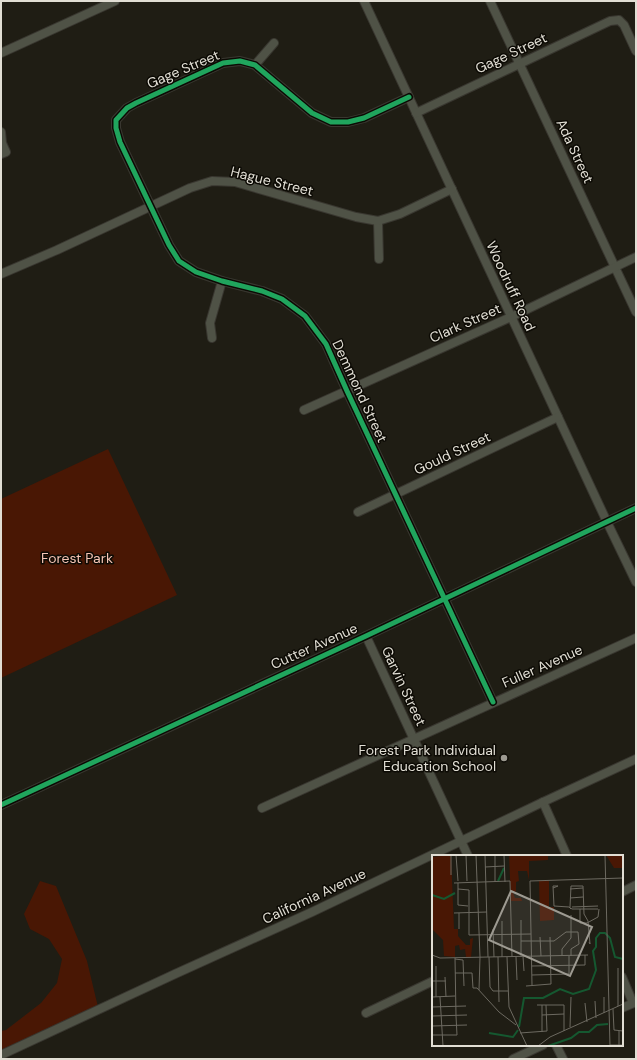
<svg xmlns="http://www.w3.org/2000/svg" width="637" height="1060" font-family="'DM Sans',sans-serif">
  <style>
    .green { fill: #491704 }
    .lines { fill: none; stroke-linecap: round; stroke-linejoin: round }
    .minor-casing { stroke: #393730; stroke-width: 10 }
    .minor { stroke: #4f5246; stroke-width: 8 }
    .cycleway-casing { stroke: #0c0a04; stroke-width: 8 }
    .cycleway { stroke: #20a55d; stroke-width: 5 }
    .poi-dot { fill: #9d9a91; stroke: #0c0a04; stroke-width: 1.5 }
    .labels { text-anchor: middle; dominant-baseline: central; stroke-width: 3; stroke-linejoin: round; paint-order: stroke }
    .street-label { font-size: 14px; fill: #e1ded4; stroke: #0c0a04 }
    .park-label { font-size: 14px; fill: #f6c4b4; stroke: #0c0a04 }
    .poi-label { font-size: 14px; fill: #e1ded4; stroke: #0c0a04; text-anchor: end }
    .inset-river { fill: none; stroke: #155830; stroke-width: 2 }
    .inset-road { fill: none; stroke: #6d6a61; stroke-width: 1 }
    .view { fill: #9d9a91; fill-opacity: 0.15; stroke: #9d9a91; stroke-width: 2 }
    .inset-edge { fill: none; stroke: #e1ded4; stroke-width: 2 }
  </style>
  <rect width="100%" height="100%" fill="#1f1d14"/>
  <g class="green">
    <path d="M 108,449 L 177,595 L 1,678 L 1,499 Z"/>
    <path d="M 40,881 L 56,886 L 87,961 L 98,1007 L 1,1052 L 1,1031 L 6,1030 L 41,1003 L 57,983 L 62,959 L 49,939 L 30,929 L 24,914 Z"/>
  </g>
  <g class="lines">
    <g class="minor-casing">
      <g id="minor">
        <path d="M 364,1 L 607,522 L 636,582"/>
        <path d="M 490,1 L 636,312"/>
        <path d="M 1,53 L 115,1"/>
        <path d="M 255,65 L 274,43"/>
        <path d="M 409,97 L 364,118 L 348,122 L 331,122 L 312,113 L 255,65 L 240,61 L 223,63 L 136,103 L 127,108 L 116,120 L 116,128 L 120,142 L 169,245 L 179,261 L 196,272 L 222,281 L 262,291 L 282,299 L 305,316 L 326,344 L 347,391 L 493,702"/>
        <path d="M 416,113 L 610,21 L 619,20 L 624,25 L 636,51"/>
        <path d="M 1,132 L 2,143 L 6,152 L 1,154"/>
        <path d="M 378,221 L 379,259"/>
        <path d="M 1,274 L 57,250 L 190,188 L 212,181 L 235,182 L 356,217 L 378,221 L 400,214 L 452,189"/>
        <path d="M 212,338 L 210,323 L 222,281"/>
        <path d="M 304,410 L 511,317 L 636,257"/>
        <path d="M 358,512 L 558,417"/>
        <path d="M 366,636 L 468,856"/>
        <path d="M 543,802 L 567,856"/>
        <path d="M 1,805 L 366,636 L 636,508"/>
        <path d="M 262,808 L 636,638"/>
        <path d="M 622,892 L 636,885"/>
        <path d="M 622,977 L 633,1003"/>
        <path d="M 622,1008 L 636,1002"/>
        <path d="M 366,1013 L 433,981"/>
        <path d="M 556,1045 L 563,1059"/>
        <path d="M 1,1055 L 175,974 L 312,912 L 543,802 L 636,759"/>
        <path d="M 513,1059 L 543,1045"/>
      </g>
    </g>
    <use href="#minor" class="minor"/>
    <g class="cycleway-casing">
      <g id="cycleway">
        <path d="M 409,97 L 364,118 L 348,122 L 331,122 L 312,113 L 255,65 L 240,61 L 223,63 L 136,103 L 127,108 L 116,120 L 116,128 L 120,142 L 169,245 L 179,261 L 196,272 L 222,281 L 262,291 L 282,299 L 305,316 L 326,344 L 347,391 L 493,702"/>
        <path d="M 1,805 L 366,636 L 636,508"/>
      </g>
    </g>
    <use href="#cycleway" class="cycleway"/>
  </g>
  <circle class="poi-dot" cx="504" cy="758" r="4"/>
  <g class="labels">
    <g class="street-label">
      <text transform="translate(511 53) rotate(-25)">Gage Street</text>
      <text transform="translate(183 69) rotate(-23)">Gage Street</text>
      <text transform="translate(575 151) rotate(65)">Ada Street</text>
      <text transform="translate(272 181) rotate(14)">Hague Street</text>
      <text transform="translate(511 286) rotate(65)">Woodruff Road</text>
      <text transform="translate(465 323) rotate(-24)">Clark Street</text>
      <text transform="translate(360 391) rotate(65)">Demmond Street</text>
      <text transform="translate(452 453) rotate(-25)">Gould Street</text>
      <text transform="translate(314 646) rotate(-24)">Cutter Avenue</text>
      <text transform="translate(542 666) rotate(-24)">Fuller Avenue</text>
      <text transform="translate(404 686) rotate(65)">Garvin Street</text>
      <text transform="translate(314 896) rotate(-25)">California Avenue</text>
    </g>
    <g class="park-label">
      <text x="77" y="558">Forest Park</text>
    </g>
    <g class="poi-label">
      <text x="496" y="750">Forest Park Individual<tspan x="496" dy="16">Education School</tspan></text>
    </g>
  </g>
  <g transform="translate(432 855)">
    <rect width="191" height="191" fill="#1f1d14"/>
    <path d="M 19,0 L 22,74 L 26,74 L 26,81 L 34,90 L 38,90 L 38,84 L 41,83 L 39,102 L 34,102 L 33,94 L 28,95 L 27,90 L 23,91 L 23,102 L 12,101 L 11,85 L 0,74 L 0,2 ZM 77,0 L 116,0 L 116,5 L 97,6 L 97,25 L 95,16 L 86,16 L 87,26 L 84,27 L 84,36 L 81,38 L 83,43 L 89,43 L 90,46 L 79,46 ZM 174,0 L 191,0 L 191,13 L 182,13 ZM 107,26 L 117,26 L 117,52 L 122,52 L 122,65 L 108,66 Z" fill="#491704"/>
    <path class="inset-river" d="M 66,26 L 72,13M 0,40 L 12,44 L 23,38M 87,172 L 92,143 L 111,143 L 128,134 L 141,139 L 157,134 L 164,115 L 161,96 L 164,92 L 164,83 L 168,78 L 173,78 L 178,83 L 183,102 L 191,104M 57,178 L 81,182 L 86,175M 116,191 L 139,183 L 147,177 L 157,177 L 165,170 L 176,169"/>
    <path class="inset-road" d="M 19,0 L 19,20M 24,0 L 26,26M 34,0 L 35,26M 44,0 L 48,102M 53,0 L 56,102M 63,0 L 63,27M 72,0 L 73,27M 173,0 L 178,191M 53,12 L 72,11M 22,28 L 78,26 L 80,102M 26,28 L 26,50 L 36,51M 121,33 L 126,31 L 121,31 L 122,51 L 137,52M 26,34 L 37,35 L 37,80 L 99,79M 138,34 L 151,33M 138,43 L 151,42M 138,52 L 139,31 L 151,31 L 152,59 L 156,66 L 158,89 L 157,87M 140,52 L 166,51M 139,54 L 137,52 L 140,54 L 166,54M 148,54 L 148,68 L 155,68 L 166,62 L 167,54M 22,58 L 55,57M 27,58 L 27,74M 89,65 L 89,102M 70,66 L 70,102M 61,74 L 62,102M 108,82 L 109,101M 89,86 L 122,86 L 134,77 L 146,77 L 147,89 L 139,94 L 139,101M 0,100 L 8,103 L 156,100M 91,101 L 92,116M 130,101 L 130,94 L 139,83 L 139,60M 57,102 L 58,132 L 61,136 L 76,136M 66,102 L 67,147M 75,102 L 77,152 L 95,191M 84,102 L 85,125M 23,103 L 24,161M 23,104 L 31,105 L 32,131M 4,111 L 4,142M 100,111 L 153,110 L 153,100M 186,113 L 186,151M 23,118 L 40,118 L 41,133 L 45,133 L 67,157 L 84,170M 100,120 L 137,119 L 137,101M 13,122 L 14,142M 0,126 L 14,126M 100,130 L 98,26 L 191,23M 94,131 L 119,129 L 118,82M 47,135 L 48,102M 0,142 L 23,141M 8,142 L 11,191M 172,142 L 172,158M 163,146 L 164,163M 153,148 L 155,167M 105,150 L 132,150 L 132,176M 110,150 L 110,177M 0,152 L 34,151M 181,154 L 182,175 L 191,176M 110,160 L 132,159M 0,161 L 35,160M 0,171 L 35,170M 138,172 L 139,142M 187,176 L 187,191M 88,178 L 115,176 L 114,150M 0,180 L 25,180 L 24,161M 178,190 L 191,190M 106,191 L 118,182 L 191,149"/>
    <path class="view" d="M 79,36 L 160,72 L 138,121 L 57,85 Z"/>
    <rect width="191" height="191" class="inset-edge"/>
  </g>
  <rect width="637" height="1060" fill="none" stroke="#e1ded4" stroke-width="4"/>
</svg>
